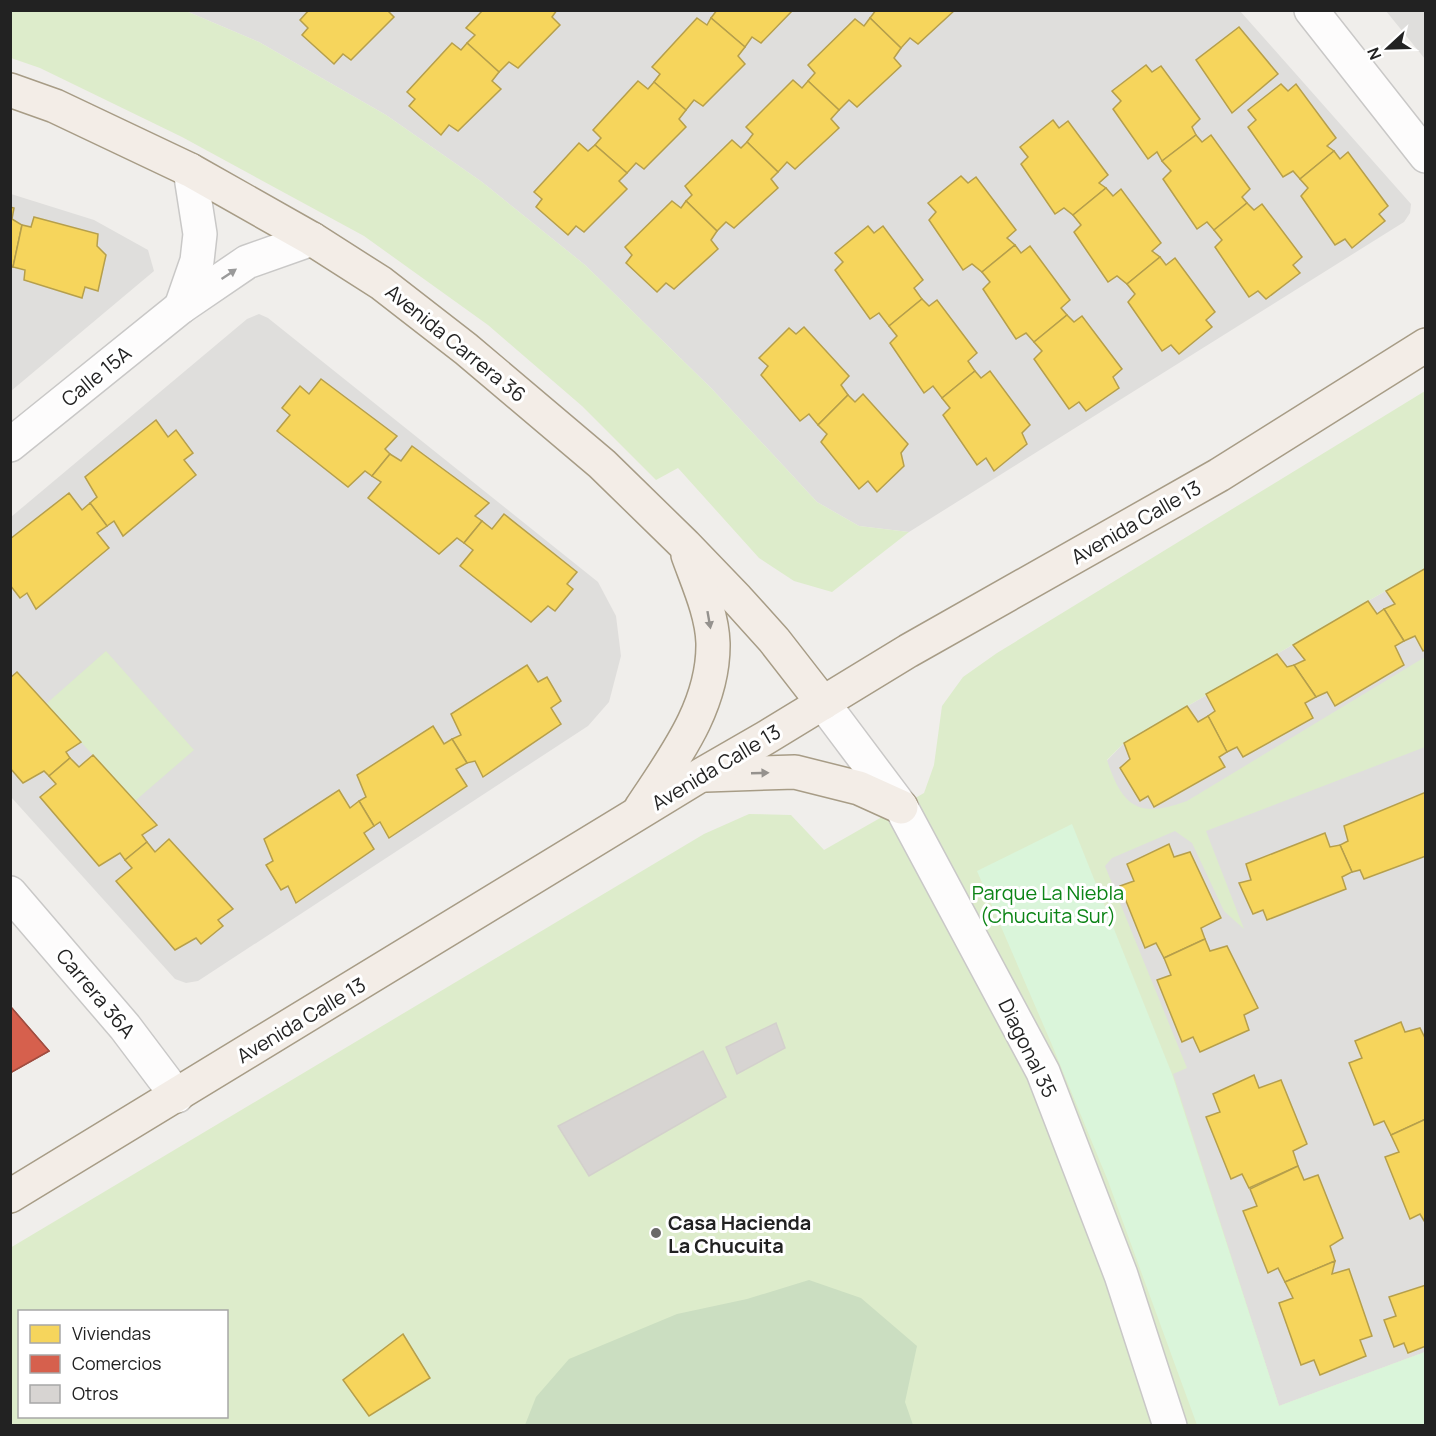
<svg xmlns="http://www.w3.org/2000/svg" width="1436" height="1436" font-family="Manrope,sans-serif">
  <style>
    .residential { fill: #dfdedc }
    .grass { fill: #ddeccb; fill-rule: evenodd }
    .forest { fill: #cbdec1 }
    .park { fill: #daf5da }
    .homes { fill: #f6d55c; stroke: #b69f4b; stroke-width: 1.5 }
    .shops { fill: #d6604d; stroke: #a04d40; stroke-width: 1.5 }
    .building { fill: #d7d4d2; stroke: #d3d0cc; stroke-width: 1.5 }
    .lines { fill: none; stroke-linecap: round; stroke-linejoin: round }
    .minor-casing { stroke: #c9c8c7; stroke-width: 36 }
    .major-casing { stroke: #a79c86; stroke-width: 36 }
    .minor { stroke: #fdfcfc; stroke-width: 33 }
    .major { stroke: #f3ede7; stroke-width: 33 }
    .oneway { fill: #9a9a9a }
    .oneway2 { fill: #95928e }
    .poi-dot { fill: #6a6968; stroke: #fff; stroke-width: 2 }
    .labels { text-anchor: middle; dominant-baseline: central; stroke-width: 6; stroke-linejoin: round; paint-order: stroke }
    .street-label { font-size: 20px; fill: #222; stroke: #fff }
    .park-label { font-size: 20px; fill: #0c8416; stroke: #fff }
    .poi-label { font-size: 20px; font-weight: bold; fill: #222; stroke: #fff; text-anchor: start }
  </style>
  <rect width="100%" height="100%" fill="#f0eeeb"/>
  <g class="residential">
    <path d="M 186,11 L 1240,11 L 1411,204 L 1410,213 L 1404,222 L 909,532 L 859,526 L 817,502 L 711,388 L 585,265 L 482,182 L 386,115 L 259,42 Z"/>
    <path d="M 1386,11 L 1425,11 L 1425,59 Z"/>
    <path d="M 11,194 L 94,220 L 148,250 L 154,271 L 11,391 Z"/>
    <path d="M 259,314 L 268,318 L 598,582 L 616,616 L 621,656 L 609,702 L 588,726 L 198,981 L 186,983 L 175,979 L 11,797 L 11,517 L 247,319 Z"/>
    <path d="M 1425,568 L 1425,1352 L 1279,1406 L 1172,1074 L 1072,824 L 1092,776 L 1124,743 Z"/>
  </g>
  <g class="grass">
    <path d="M 11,10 L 186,11 L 259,42 L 386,115 L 482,182 L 585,265 L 711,388 L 817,502 L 859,526 L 909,532 L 832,592 L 794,581 L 759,558 L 678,468 L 656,480 L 582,406 L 488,325 L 364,236 L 182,137 L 40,68 L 11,58 Z"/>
    <path d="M 1425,391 L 1425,568 L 1124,743 L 1107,760 C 1123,809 1140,818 1187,801 L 1425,657 L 1425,747 L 1206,831 L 1244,929 L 1224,911 L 1192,843 L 1175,831 L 1112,858 L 1105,866 L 1187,1068 L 1173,1074 L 1279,1406 L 1425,1352 L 1425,1425 L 11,1425 L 10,1248 L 704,834 L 749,814 L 791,815 L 824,850 L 924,793 L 934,765 L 942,706 L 963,677 L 997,653 ZM 20,1312 L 226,1312 L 226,1416 L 20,1416 Z"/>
    <path d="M 106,651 L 194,750 L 135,801 L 46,704 Z"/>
  </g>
  <path class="forest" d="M 809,1280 L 861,1298 L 917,1346 L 905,1402 L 913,1425 L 525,1425 L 536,1397 L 569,1359 L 677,1314 L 747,1299 Z"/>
  <path class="park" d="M 1072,824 L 1172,1074 L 1279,1406 L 1425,1352 L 1425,1425 L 1197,1425 L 1108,1181 L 1052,1045 L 977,871 Z"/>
  <g class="homes">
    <path d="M 309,10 L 387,10 L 394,17 L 351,60 L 343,54 L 334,64 L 302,35 L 308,28 L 300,20 Z"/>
    <path d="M 483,10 L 557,10 L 552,17 L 560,25 L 518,68 L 509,62 L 499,72 L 467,43 L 475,35 L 466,28 Z"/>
    <path d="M 793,10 L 761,43 L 752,37 L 745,47 L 711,18 L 717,10 Z"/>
    <path d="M 955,10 L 918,44 L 910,38 L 901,48 L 870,18 L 876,10 Z"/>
    <path d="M 697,18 L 707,25 L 711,18 L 745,47 L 738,56 L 745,64 L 703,106 L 694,100 L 686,110 L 654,82 L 660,74 L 652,67 Z"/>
    <path d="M 870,18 L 901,48 L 894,58 L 901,66 L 857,107 L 849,100 L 839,110 L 808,81 L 815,73 L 808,65 L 855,19 L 864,26 Z"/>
    <path d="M 1239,27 L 1278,74 L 1232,113 L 1196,60 Z"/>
    <path d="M 452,43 L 461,50 L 467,43 L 499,72 L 492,81 L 501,89 L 458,131 L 449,125 L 441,135 L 409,106 L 415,99 L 407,92 Z"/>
    <path d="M 1146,65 L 1152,72 L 1161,66 L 1200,119 L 1192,127 L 1196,135 L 1162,161 L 1157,152 L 1148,159 L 1113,109 L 1121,101 L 1112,91 Z"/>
    <path d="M 793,80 L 802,88 L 808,81 L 839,110 L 831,119 L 839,128 L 795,169 L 787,162 L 778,172 L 747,142 L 753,134 L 746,127 Z"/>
    <path d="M 638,81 L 648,89 L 654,82 L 686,110 L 679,119 L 686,127 L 644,169 L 636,163 L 627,173 L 595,145 L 601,138 L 593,130 Z"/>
    <path d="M 1281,84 L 1288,91 L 1296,84 L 1336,138 L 1327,146 L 1334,151 L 1300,179 L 1293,171 L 1283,177 L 1248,127 L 1256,120 L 1248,110 Z"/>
    <path d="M 1053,120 L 1059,128 L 1068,121 L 1108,175 L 1099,183 L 1106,188 L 1073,215 L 1064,208 L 1055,214 L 1021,164 L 1028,157 L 1020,147 Z"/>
    <path d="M 1196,135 L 1202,142 L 1211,135 L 1250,189 L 1242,197 L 1247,203 L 1214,230 L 1207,222 L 1197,229 L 1163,179 L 1171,171 L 1162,161 Z"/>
    <path d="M 732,140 L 741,148 L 747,142 L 778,172 L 771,179 L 778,188 L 734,228 L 726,222 L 717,231 L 686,201 L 692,195 L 685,186 Z"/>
    <path d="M 579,143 L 588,151 L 595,145 L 627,173 L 619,181 L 627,189 L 584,232 L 576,226 L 568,235 L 536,207 L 542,199 L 534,192 Z"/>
    <path d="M 1334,151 L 1340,159 L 1348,152 L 1388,206 L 1379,214 L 1385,221 L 1352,248 L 1345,239 L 1335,245 L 1301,196 L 1308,188 L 1300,179 Z"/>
    <path d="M 961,176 L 968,183 L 976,177 L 1016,230 L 1007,238 L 1015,245 L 982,272 L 972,264 L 963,270 L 929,220 L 936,212 L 928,203 Z"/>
    <path d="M 1106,188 L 1113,196 L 1121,189 L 1161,243 L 1152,251 L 1160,257 L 1127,284 L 1117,276 L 1108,282 L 1074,232 L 1081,225 L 1073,215 Z"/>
    <path d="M 672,201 L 681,208 L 686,201 L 717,231 L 711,240 L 718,249 L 674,289 L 666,283 L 657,292 L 626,263 L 632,255 L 625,247 Z"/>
    <path d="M 1247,203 L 1254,210 L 1262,204 L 1302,257 L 1293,265 L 1300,273 L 1266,299 L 1258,291 L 1249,297 L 1215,247 L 1222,240 L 1214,230 Z"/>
    <path d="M 10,207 L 14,208 L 12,219 L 22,225 L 13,267 L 10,266 Z"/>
    <path d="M 34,217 L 98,234 L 97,246 L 106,255 L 98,291 L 85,287 L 82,298 L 24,280 L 25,270 L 13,267 L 22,225 L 31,227 Z"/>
    <path d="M 868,226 L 874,233 L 883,226 L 923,280 L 914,288 L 922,299 L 889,326 L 879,313 L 870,319 L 835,270 L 843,262 L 835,253 Z"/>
    <path d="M 1015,245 L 1021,253 L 1030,246 L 1070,300 L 1061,308 L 1067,315 L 1034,342 L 1026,333 L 1016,339 L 983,289 L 990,282 L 982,272 Z"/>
    <path d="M 1160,257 L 1166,265 L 1175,258 L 1215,312 L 1206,320 L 1212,327 L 1179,354 L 1171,345 L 1162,351 L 1128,302 L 1135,294 L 1127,284 Z"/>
    <path d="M 922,299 L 929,306 L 937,300 L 977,353 L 968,361 L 975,371 L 942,398 L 933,386 L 924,393 L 890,343 L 897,336 L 889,326 Z"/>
    <path d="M 1067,315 L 1074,322 L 1082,316 L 1122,369 L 1113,377 L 1119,388 L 1086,411 L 1079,402 L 1069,409 L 1034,359 L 1042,351 L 1034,342 Z"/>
    <path d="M 804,327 L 849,376 L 841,385 L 848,395 L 818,425 L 809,414 L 800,421 L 761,375 L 768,366 L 759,358 L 789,328 L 796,334 Z"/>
    <path d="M 975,371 L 981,378 L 990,371 L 1030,425 L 1022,433 L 1027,444 L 994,471 L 986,458 L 977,465 L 943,415 L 950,408 L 942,398 Z"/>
    <path d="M 321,379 L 397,436 L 385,449 L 390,454 L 372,476 L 365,471 L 348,487 L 277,431 L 290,415 L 282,408 L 300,386 L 309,394 Z"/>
    <path d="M 863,394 L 908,444 L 901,453 L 904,466 L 877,492 L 868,481 L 859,489 L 821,442 L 827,434 L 818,425 L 848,395 L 855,402 Z"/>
    <path d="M 156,420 L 168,437 L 176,430 L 193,453 L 184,460 L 196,475 L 123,536 L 114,521 L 107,526 L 90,503 L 97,497 L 85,477 Z"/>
    <path d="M 412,446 L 489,503 L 475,516 L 482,521 L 464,543 L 457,538 L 439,554 L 368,498 L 381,482 L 372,476 L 390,454 L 401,461 Z"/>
    <path d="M 69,493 L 82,510 L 90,503 L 107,526 L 97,533 L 109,548 L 36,609 L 27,593 L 20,598 L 10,585 L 10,539 Z"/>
    <path d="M 504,514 L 577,572 L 567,584 L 573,589 L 555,611 L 548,606 L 531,622 L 460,566 L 473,550 L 464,543 L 482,521 L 492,529 Z"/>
    <path d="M 1426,568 L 1426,649 L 1423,651 L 1415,636 L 1404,641 L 1384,609 L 1395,604 L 1386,591 Z"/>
    <path d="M 1368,601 L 1377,614 L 1384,609 L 1404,641 L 1395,646 L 1404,665 L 1335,706 L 1327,692 L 1316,697 L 1294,665 L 1305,660 L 1293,645 Z"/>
    <path d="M 1277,654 L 1287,667 L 1294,665 L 1316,697 L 1305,703 L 1313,718 L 1243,757 L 1237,747 L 1227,752 L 1208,716 L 1215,711 L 1206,694 Z"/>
    <path d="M 527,665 L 538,682 L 547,677 L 561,701 L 551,708 L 561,724 L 483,777 L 475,761 L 467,763 L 452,739 L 461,735 L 451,714 Z"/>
    <path d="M 17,672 L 81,742 L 66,752 L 70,758 L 49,776 L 44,771 L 23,783 L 10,768 L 10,678 Z"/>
    <path d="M 1187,706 L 1198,722 L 1208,716 L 1227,752 L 1219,757 L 1225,767 L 1154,807 L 1148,796 L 1140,801 L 1120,768 L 1130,759 L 1124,743 Z"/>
    <path d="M 433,726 L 444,744 L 452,739 L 467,763 L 456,769 L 467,786 L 389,838 L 380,822 L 374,826 L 359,801 L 366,797 L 357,775 Z"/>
    <path d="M 93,755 L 157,825 L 142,835 L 147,842 L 125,860 L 120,853 L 99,866 L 40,797 L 56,784 L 49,776 L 70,758 L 79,767 Z"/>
    <path d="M 339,790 L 350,808 L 359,801 L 374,826 L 364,833 L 374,849 L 296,903 L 288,886 L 281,890 L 266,865 L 273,861 L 264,839 Z"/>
    <path d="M 1426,792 L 1426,856 L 1364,879 L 1360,870 L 1352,872 L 1340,845 L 1348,841 L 1344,826 Z"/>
    <path d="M 1325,833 L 1330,847 L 1340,845 L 1352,872 L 1342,877 L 1346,889 L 1267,920 L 1263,910 L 1253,914 L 1239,883 L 1251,880 L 1246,864 Z"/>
    <path d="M 169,839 L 233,909 L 218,920 L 223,926 L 201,944 L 196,938 L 175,950 L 116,881 L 132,868 L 125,860 L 147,842 L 155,852 Z"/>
    <path d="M 1169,844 L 1174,857 L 1190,852 L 1221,918 L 1201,928 L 1205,939 L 1164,958 L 1156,943 L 1145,948 L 1120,886 L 1134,881 L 1127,864 Z"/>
    <path d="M 1205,939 L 1210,951 L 1227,946 L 1258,1008 L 1244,1015 L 1249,1030 L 1200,1052 L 1193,1037 L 1182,1042 L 1157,980 L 1171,975 L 1164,958 Z"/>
    <path d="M 1401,1022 L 1405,1032 L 1420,1028 L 1426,1040 L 1426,1119 L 1391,1135 L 1384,1121 L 1374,1125 L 1349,1063 L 1362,1058 L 1355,1041 Z"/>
    <path d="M 1254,1075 L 1259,1088 L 1281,1080 L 1307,1144 L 1293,1151 L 1298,1166 L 1249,1188 L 1242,1174 L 1231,1179 L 1206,1117 L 1220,1112 L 1213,1094 Z"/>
    <path d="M 1426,1119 L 1426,1224 L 1420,1214 L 1410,1219 L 1385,1157 L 1399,1152 L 1391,1135 Z"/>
    <path d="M 1298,1166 L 1304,1180 L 1318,1175 L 1343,1238 L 1330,1246 L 1335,1261 L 1285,1282 L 1278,1268 L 1268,1273 L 1243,1211 L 1257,1206 L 1250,1189 Z"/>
    <path d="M 1335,1261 L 1332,1274 L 1349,1269 L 1372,1336 L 1360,1340 L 1366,1356 L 1320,1375 L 1314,1360 L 1301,1365 L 1279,1303 L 1293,1298 L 1285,1282 Z"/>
    <path d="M 1426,1285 L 1426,1346 L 1408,1353 L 1404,1343 L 1394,1347 L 1384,1320 L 1396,1316 L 1389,1297 Z"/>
    <path d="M 403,1334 L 430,1378 L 369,1416 L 343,1380 Z"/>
  </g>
  <g class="shops">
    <path d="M 10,1006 L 49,1051 L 10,1073 Z"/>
    <path d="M 10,1006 L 49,1051 L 10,1073 Z"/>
  </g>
  <g class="building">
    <path d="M 776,1023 L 785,1048 L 737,1074 L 726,1047 Z"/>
    <path d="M 703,1051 L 726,1097 L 589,1176 L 558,1126 Z"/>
  </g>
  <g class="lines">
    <g class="minor-casing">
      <g id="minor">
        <path d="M 1311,10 L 1426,156"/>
        <path d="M 181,307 L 197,261 L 200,234 L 190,170"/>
        <path d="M 10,445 L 181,307 L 247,262 L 312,239"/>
        <path d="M 823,703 L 901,807 L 1043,1072 L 1121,1275 L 1170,1426"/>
        <path d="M 10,893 L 125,1027 L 177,1096"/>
      </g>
    </g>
    <g class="major-casing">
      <g id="major">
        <path d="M 10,90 L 55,106 L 190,170 L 312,239 L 381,283 L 466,349 L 602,464 L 685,545 L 737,599 L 774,640 L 823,703"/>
        <path d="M 706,775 L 795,772 L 859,788 L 901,807"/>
        <path d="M 641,808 C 674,758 714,706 713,643 C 712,613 698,583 688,555"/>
        <path d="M 10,1196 L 701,775 L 767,737 L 908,651 L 1219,475 L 1426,345"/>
      </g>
    </g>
    <use href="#minor" class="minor"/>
    <use href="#major" class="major"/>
  </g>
  <defs><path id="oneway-solid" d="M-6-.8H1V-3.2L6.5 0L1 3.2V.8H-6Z" transform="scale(1.5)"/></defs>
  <use class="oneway" href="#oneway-solid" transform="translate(229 274) rotate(-34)"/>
  <g class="oneway2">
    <use href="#oneway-solid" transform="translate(709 620) rotate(80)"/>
    <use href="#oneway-solid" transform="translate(760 773) rotate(-2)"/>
  </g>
  <circle class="poi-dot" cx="656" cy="1233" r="6"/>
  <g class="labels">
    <g class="street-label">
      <text transform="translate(456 343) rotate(39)">Avenida Carrera 36</text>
      <text transform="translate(96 376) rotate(-39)">Calle 15A</text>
      <text transform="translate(1136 522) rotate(-30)">Avenida Calle 13</text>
      <text transform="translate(716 767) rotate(-31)">Avenida Calle 13</text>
      <text transform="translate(96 993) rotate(50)">Carrera 36A</text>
      <text transform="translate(301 1020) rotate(-31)">Avenida Calle 13</text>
      <text transform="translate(1028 1048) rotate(64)">Diagonal 35</text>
    </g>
    <g class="park-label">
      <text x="1048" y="892">Parque La Niebla<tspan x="1048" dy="23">(Chucuita Sur)</tspan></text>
    </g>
    <g class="poi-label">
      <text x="668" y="1222">Casa Hacienda<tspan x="668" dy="23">La Chucuita</tspan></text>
    </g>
  </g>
  <rect width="1436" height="1436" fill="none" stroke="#222222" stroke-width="24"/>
  <rect x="18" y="1310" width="210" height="108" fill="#ffffff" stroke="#a7a7a7" stroke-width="1.5"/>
  <rect x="30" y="1325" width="30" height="18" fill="#f6d55c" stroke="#a7a7a7" stroke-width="1.5"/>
  <text x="72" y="1340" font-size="18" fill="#222222">Viviendas</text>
  <rect x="30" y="1355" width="30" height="18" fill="#d6604d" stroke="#a7a7a7" stroke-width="1.5"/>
  <text x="72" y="1370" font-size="18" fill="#222222">Comercios</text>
  <rect x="30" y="1385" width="30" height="18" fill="#d7d4d2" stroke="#a7a7a7" stroke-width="1.5"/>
  <text x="72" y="1400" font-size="18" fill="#222222">Otros</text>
  <g transform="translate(1388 48) rotate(248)" stroke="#ffffff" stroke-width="4.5" paint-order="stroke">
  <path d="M0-4.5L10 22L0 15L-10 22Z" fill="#222222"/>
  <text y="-9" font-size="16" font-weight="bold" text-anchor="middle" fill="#222222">N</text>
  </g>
</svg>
